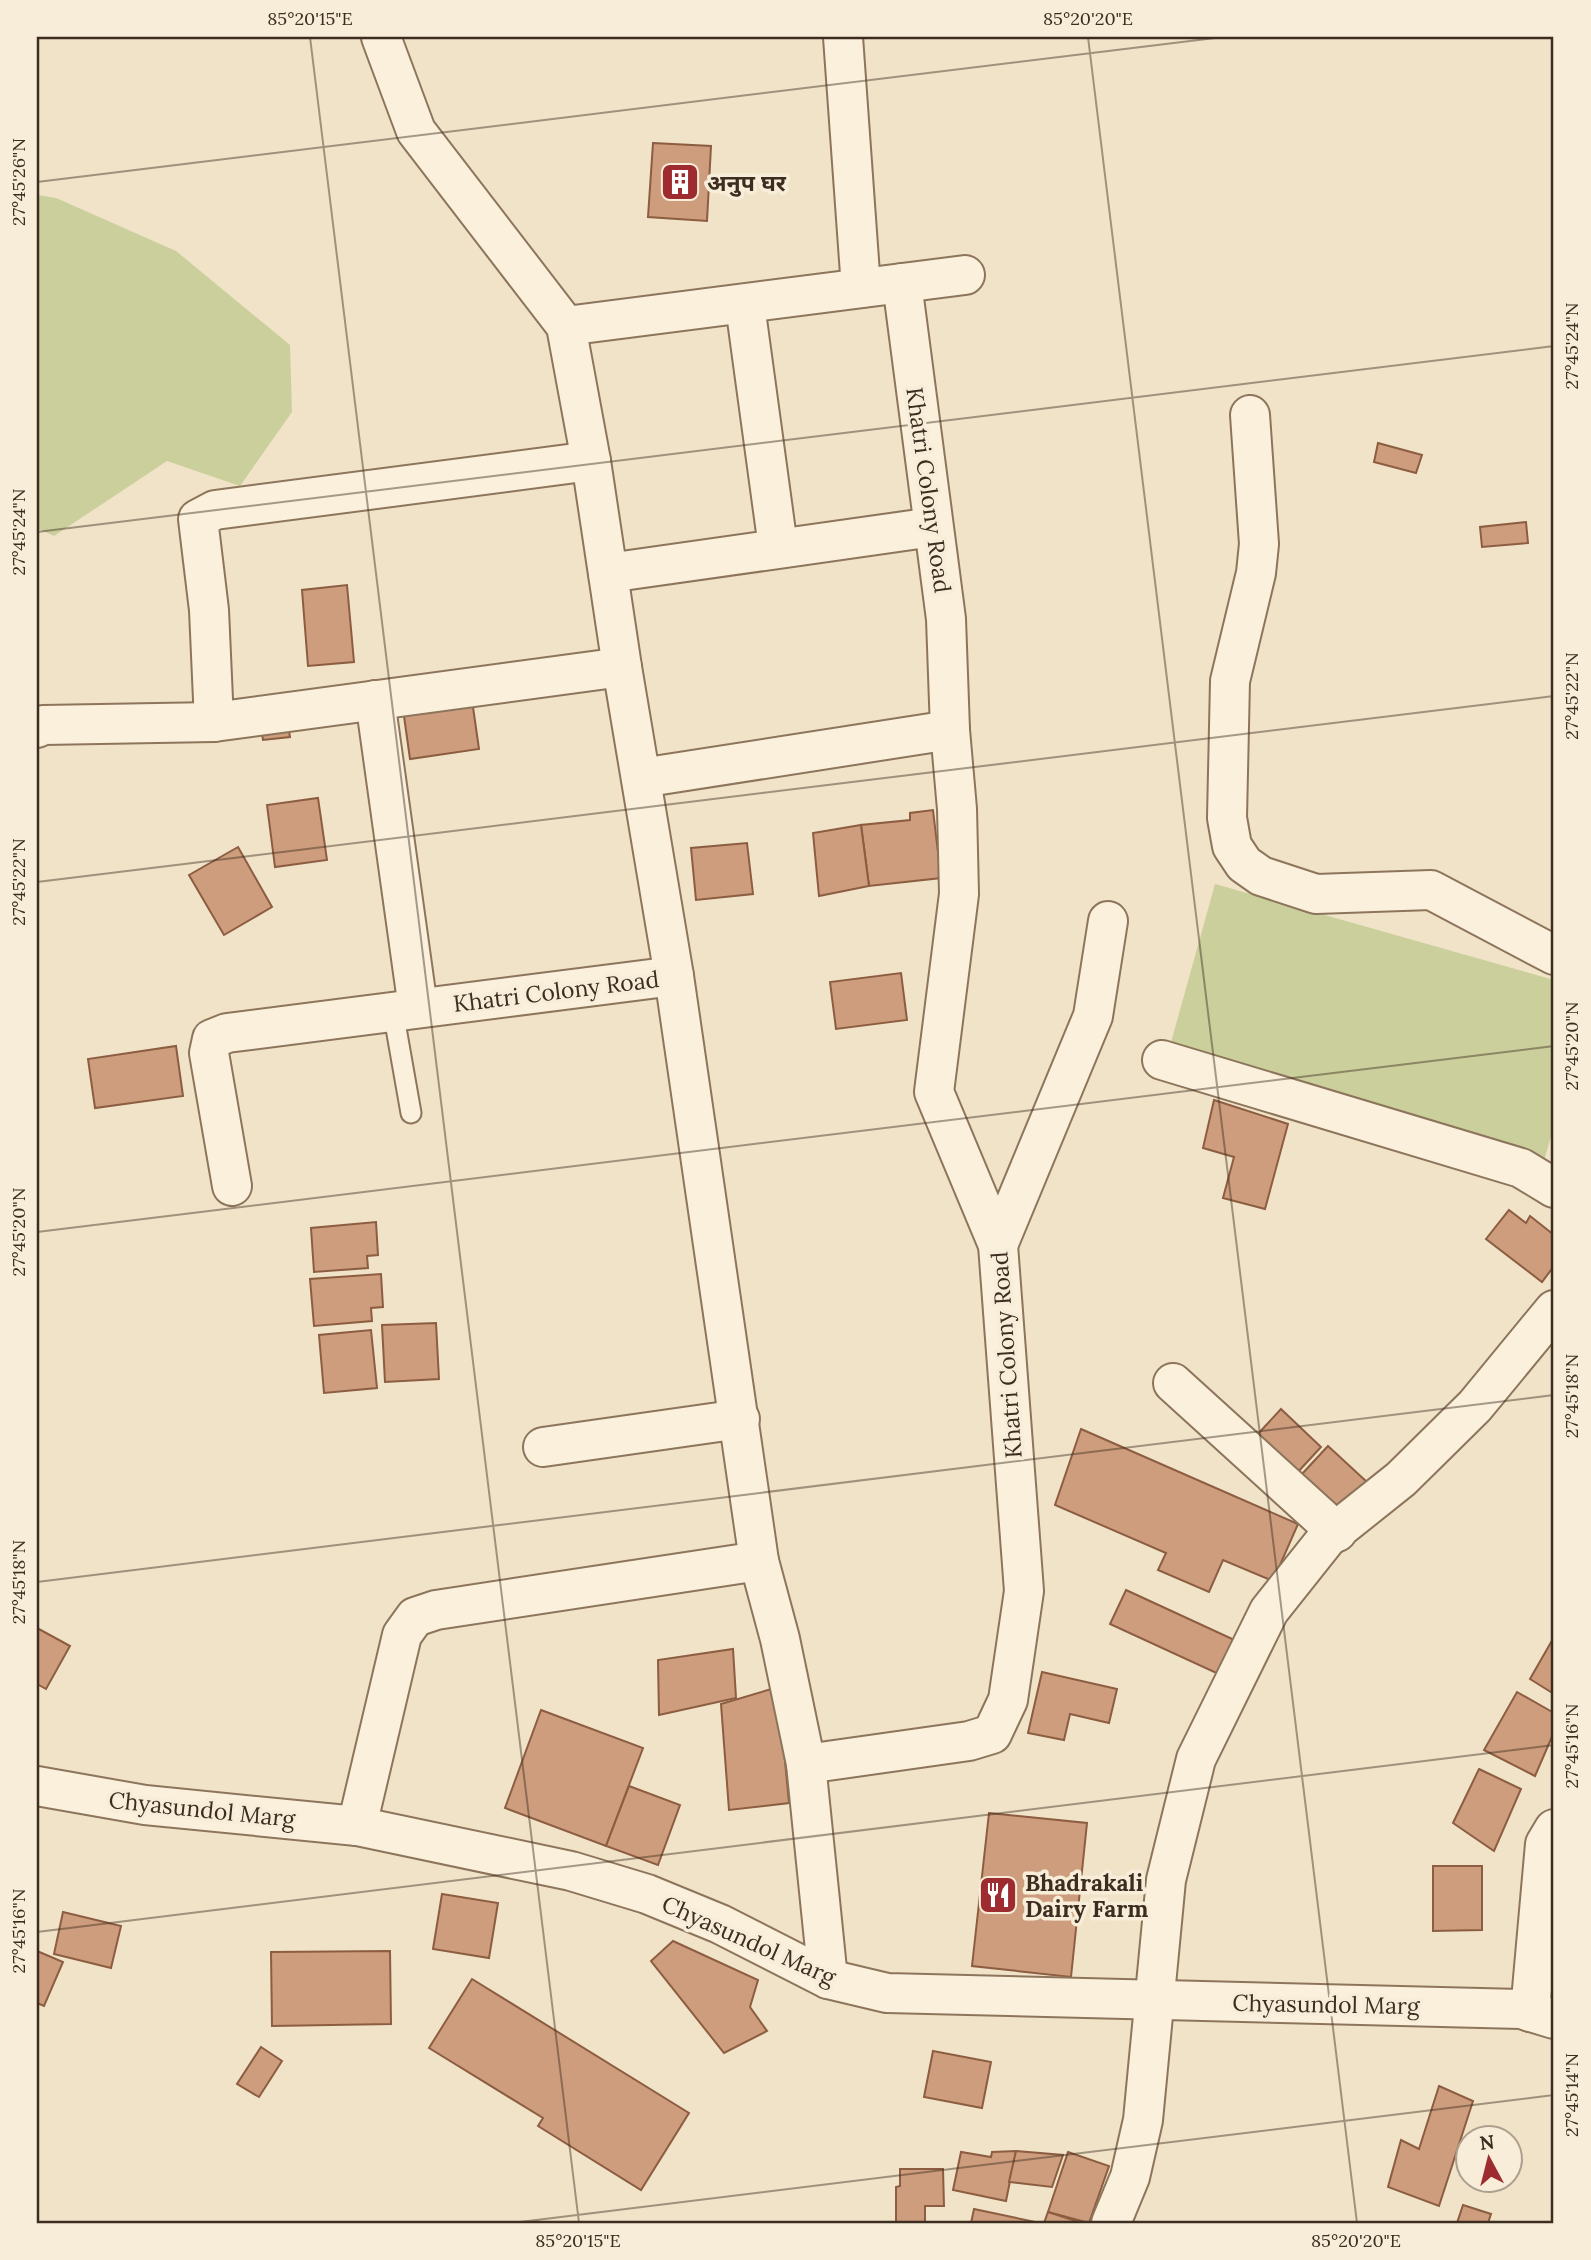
<svg xmlns="http://www.w3.org/2000/svg" width="1591" height="2260" font-family="Lora,'Noto Sans Devanagari',serif">
  <style>
    .green { fill: #cacf9b }
    .building { fill: #ce9d7d; stroke: #8c5d41; stroke-width: 2 }
    .lines { fill: none; stroke-linecap: round; stroke-linejoin: round }
    .service-casing { stroke: #8d755c; stroke-width: 23 }
    .minor-casing { stroke: #8d755c; stroke-width: 42 }
    .tertiary-casing { stroke: #8d755c; stroke-width: 42 }
    .service { stroke: #faf0dc; stroke-width: 19 }
    .minor { stroke: #faf0dc; stroke-width: 38 }
    .tertiary { stroke: #faf0dc; stroke-width: 38 }
    .ticks { fill: none; stroke: #3d2d20; stroke-width: 2; stroke-opacity: 0.45 }
    .labels { text-anchor: middle; dominant-baseline: central; stroke-width: 7; stroke-linejoin: round; paint-order: stroke }
    .poi-label { font-size: 23px; font-weight: bold; fill: #3d2d20; stroke: #f7edd8; text-anchor: start }
    .street-label { font-size: 23px; fill: #3d2d20; stroke: #f7edd8 }
    .neatline { fill: none; stroke: #3d2d20; stroke-width: 2.5 }
    .ticks-label { font-size: 18px; text-anchor: middle; fill: #3d2d20 }
  </style>
  <rect width="100%" height="100%" fill="#f0e3c8"/>
  <g class="green">
    <path d="M 37,195 L 56,198 L 176,251 L 290,345 L 292,412 L 240,486 L 167,461 L 54,536 L 37,528 Z"/>
    <path d="M 1215,884 L 1554,980 L 1554,1126 L 1544,1161 L 1170,1046 Z"/>
  </g>
  <g class="building">
    <path d="M 653,143 L 711,146 L 707,221 L 648,217 Z"/>
    <path d="M 1378,443 L 1422,455 L 1416,473 L 1374,462 Z"/>
    <path d="M 1526,522 L 1528,543 L 1482,547 L 1480,527 Z"/>
    <path d="M 347,585 L 354,662 L 308,666 L 302,590 Z"/>
    <path d="M 472,700 L 479,749 L 410,759 L 403,709 Z"/>
    <path d="M 287,719 L 290,737 L 263,740 L 260,722 Z"/>
    <path d="M 318,798 L 327,860 L 275,867 L 267,805 Z"/>
    <path d="M 933,810 L 941,878 L 869,886 L 861,825 L 910,820 L 910,813 Z"/>
    <path d="M 861,825 L 869,886 L 819,896 L 813,833 Z"/>
    <path d="M 747,843 L 753,894 L 696,900 L 691,848 Z"/>
    <path d="M 238,847 L 272,907 L 224,935 L 189,875 Z"/>
    <path d="M 901,973 L 907,1020 L 836,1029 L 830,982 Z"/>
    <path d="M 176,1046 L 183,1096 L 95,1108 L 88,1059 Z"/>
    <path d="M 1214,1100 L 1288,1124 L 1265,1209 L 1223,1198 L 1234,1157 L 1203,1148 Z"/>
    <path d="M 1509,1210 L 1526,1223 L 1530,1216 L 1554,1235 L 1554,1266 L 1542,1282 L 1486,1239 Z"/>
    <path d="M 376,1222 L 378,1255 L 367,1256 L 368,1268 L 314,1272 L 311,1228 Z"/>
    <path d="M 381,1274 L 383,1307 L 371,1308 L 372,1321 L 314,1326 L 310,1279 Z"/>
    <path d="M 436,1323 L 439,1379 L 385,1382 L 382,1325 Z"/>
    <path d="M 371,1330 L 377,1388 L 324,1393 L 319,1335 Z"/>
    <path d="M 1281,1409 L 1321,1447 L 1296,1474 L 1256,1436 Z"/>
    <path d="M 1081,1429 L 1298,1524 L 1273,1581 L 1223,1560 L 1209,1592 L 1158,1570 L 1166,1553 L 1055,1505 Z"/>
    <path d="M 1328,1446 L 1367,1482 L 1341,1510 L 1302,1474 Z"/>
    <path d="M 1126,1590 L 1241,1643 L 1225,1677 L 1110,1624 Z"/>
    <path d="M 37,1628 L 70,1646 L 46,1689 L 37,1684 Z"/>
    <path d="M 1554,1637 L 1554,1694 L 1530,1679 Z"/>
    <path d="M 733,1649 L 736,1698 L 659,1715 L 658,1660 Z"/>
    <path d="M 1042,1672 L 1117,1689 L 1109,1723 L 1070,1714 L 1064,1740 L 1028,1733 Z"/>
    <path d="M 778,1687 L 789,1803 L 729,1810 L 721,1704 Z"/>
    <path d="M 1517,1692 L 1554,1713 L 1554,1732 L 1535,1776 L 1484,1750 Z"/>
    <path d="M 541,1710 L 643,1748 L 606,1846 L 505,1808 Z"/>
    <path d="M 1479,1769 L 1521,1789 L 1494,1851 L 1453,1823 Z"/>
    <path d="M 629,1786 L 680,1805 L 658,1865 L 606,1846 Z"/>
    <path d="M 989,1813 L 1087,1823 L 1071,1977 L 972,1966 Z"/>
    <path d="M 1433,1866 L 1482,1866 L 1482,1930 L 1433,1931 Z"/>
    <path d="M 442,1894 L 498,1903 L 489,1958 L 433,1949 Z"/>
    <path d="M 63,1912 L 121,1926 L 111,1968 L 54,1954 Z"/>
    <path d="M 673,1941 L 758,1980 L 750,2007 L 767,2031 L 724,2053 L 651,1961 Z"/>
    <path d="M 37,1951 L 63,1962 L 44,2006 L 37,2003 Z"/>
    <path d="M 390,1951 L 391,2024 L 272,2026 L 271,1952 Z"/>
    <path d="M 472,1979 L 689,2113 L 641,2190 L 538,2126 L 543,2118 L 429,2048 Z"/>
    <path d="M 261,2047 L 282,2061 L 259,2097 L 237,2084 Z"/>
    <path d="M 933,2051 L 991,2062 L 982,2108 L 924,2097 Z"/>
    <path d="M 1439,2086 L 1473,2101 L 1439,2206 L 1388,2187 L 1401,2140 L 1419,2149 Z"/>
    <path d="M 1016,2151 L 1006,2201 L 953,2190 L 961,2152 L 991,2157 L 992,2152 Z"/>
    <path d="M 1016,2151 L 1063,2155 L 1052,2187 L 1009,2182 Z"/>
    <path d="M 1068,2152 L 1109,2166 L 1089,2223 L 1048,2212 Z"/>
    <path d="M 900,2169 L 943,2169 L 944,2206 L 925,2206 L 925,2223 L 896,2223 L 896,2187 L 900,2186 Z"/>
    <path d="M 1463,2205 L 1491,2214 L 1488,2223 L 1457,2223 Z"/>
    <path d="M 974,2209 L 1040,2223 L 971,2223 Z"/>
    <path d="M 1048,2212 L 1082,2223 L 1044,2223 Z"/>
  </g>
  <g class="lines">
    <g class="service-casing">
      <path id="service" d="M 393,1011 L 411,1113"/>
    </g>
    <g class="minor-casing">
      <g id="minor">
        <path d="M 381,37 L 416,131 L 566,326 L 591,461 L 622,667 L 674,976 L 759,1561 L 780,1639 L 806,1764 L 828,1979"/>
        <path d="M 843,37 L 861,288"/>
        <path d="M 745,305 L 778,547"/>
        <path d="M 566,326 L 965,275"/>
        <path d="M 1250,415 L 1259,544 L 1256,573 L 1230,681 L 1227,818 L 1232,846 L 1244,864 L 1261,876 L 1316,894 L 1431,890 L 1554,955"/>
        <path d="M 608,573 L 933,527"/>
        <path d="M 375,700 L 418,1008"/>
        <path d="M 214,722 L 209,610 L 198,519 L 215,510 L 591,461"/>
        <path d="M 37,728 L 43,725 L 214,722 L 622,667"/>
        <path d="M 641,778 L 950,730"/>
        <path d="M 1162,1060 L 1521,1168 L 1554,1188"/>
        <path d="M 232,1186 L 209,1053 L 212,1039 L 227,1033 L 674,976"/>
        <path d="M 998,1245 L 1093,1016 L 1108,921"/>
        <path d="M 1173,1383 L 1337,1532"/>
        <path d="M 543,1447 L 740,1419"/>
        <path d="M 806,1764 L 969,1741 L 992,1734 L 1008,1700 L 1024,1591 L 998,1245 L 934,1092 L 959,894 L 957,809 L 950,730 L 946,619 L 902,283"/>
        <path d="M 357,1826 L 402,1635 L 415,1617 L 436,1610 L 759,1561"/>
        <path d="M 1530,2012 L 1545,1844 L 1554,1829"/>
        <path d="M 1111,2223 L 1130,2177 L 1143,2120 L 1166,1880 L 1196,1759 L 1269,1611 L 1327,1538 L 1401,1479 L 1475,1406 L 1554,1310"/>
      </g>
    </g>
    <g class="tertiary-casing">
      <path id="tertiary" d="M 37,1786 L 145,1805 L 357,1826 L 571,1871 L 647,1894 L 720,1924 L 828,1979 L 887,1993 L 1521,2009 L 1554,2019"/>
    </g>
    <use href="#service" class="service"/>
    <use href="#minor" class="minor"/>
    <use href="#tertiary" class="tertiary"/>
  </g>
  <path class="ticks" d="M 310,37 L 579,2223M 1088,37 L 1357,2223M 37,182 L 1223,37M 37,532 L 1554,346M 37,882 L 1554,696M 37,1232 L 1554,1046M 37,1582 L 1554,1395M 37,1932 L 1554,1745M 512,2223 L 1554,2095"/>
  <defs>
    <g id="building-square" transform="scale(2.0125)"><rect x="-9" y="-9" width="18" height="18" rx="4" fill="#9d2b2f" stroke="#f7edd8"/><path d="M-4-6H4V6H1V3H-1V6H-4ZM-2.5-4.3h1.7v1.8h-1.7ZM.8-4.3h1.7v1.8H.8ZM-2.5-1h1.7V.8h-1.7ZM.8-1h1.7V.8H.8Z" fill="#fff"/></g>
    <g id="restaurant-square" transform="scale(2.0125)"><rect x="-9" y="-9" width="18" height="18" rx="4" fill="#9d2b2f" stroke="#f7edd8"/><path d="M-5-6h1v4h1v-4h1v4h1v-4h1v5L-1.5 .5V6h-2V.5L-5-1ZM5-6V6H3V1.5H1.5Q1.5-4 5-6Z" fill="#fff"/></g>
  </defs>
  <g fill-rule="evenodd">
    <use href="#building-square" x="680" y="182"/>
    <use href="#restaurant-square" x="998" y="1895"/>
  </g>
  <g class="labels">
    <g class="poi-label">
      <text x="707" y="182">अनुप घर</text>
      <text x="1025" y="1882">Bhadrakali<tspan x="1025" dy="26">Dairy Farm</tspan></text>
    </g>
    <g class="street-label">
      <text transform="translate(929 490) rotate(82)">Khatri Colony Road</text>
      <text transform="translate(556 991) rotate(-7)">Khatri Colony Road</text>
      <text transform="translate(1006 1355) rotate(-94)">Khatri Colony Road</text>
      <text transform="translate(202 1809) rotate(6)">Chyasundol Marg</text>
      <text transform="translate(749 1940) rotate(24)">Chyasundol Marg</text>
      <text transform="translate(1326 2004) rotate(1)">Chyasundol Marg</text>
    </g>
  </g>
  <rect width="1591" height="2260" fill="none" stroke="#f7edd8" stroke-width="77"/>
  <g transform="translate(1489 2159) rotate(353)"><circle r="33" fill="#f7edd8" stroke="#ada08e" stroke-width="2"/>
  <path d="M0-5L12 26L0 18L-12 26Z" fill="#9d2b2f"/>
  <text y="-10" font-size="19" font-weight="bold" text-anchor="middle" fill="#3d2d20">N</text>
  </g>
  <rect x="38" y="38" width="1514" height="2184" class="neatline"/>
  <g class="ticks-label">
    <text x="310" y="25">85°20'15"E</text>
    <text x="1088" y="25">85°20'20"E</text>
    <text transform="translate(19 182) rotate(-90)" y="6">27°45'26"N</text>
    <text transform="translate(1572 346) rotate(-90)" y="6">27°45'24"N</text>
    <text transform="translate(19 532) rotate(-90)" y="6">27°45'24"N</text>
    <text transform="translate(1572 696) rotate(-90)" y="6">27°45'22"N</text>
    <text transform="translate(19 882) rotate(-90)" y="6">27°45'22"N</text>
    <text transform="translate(1572 1046) rotate(-90)" y="6">27°45'20"N</text>
    <text transform="translate(19 1232) rotate(-90)" y="6">27°45'20"N</text>
    <text transform="translate(1572 1396) rotate(-90)" y="6">27°45'18"N</text>
    <text transform="translate(19 1582) rotate(-90)" y="6">27°45'18"N</text>
    <text transform="translate(1572 1746) rotate(-90)" y="6">27°45'16"N</text>
    <text transform="translate(19 1931) rotate(-90)" y="6">27°45'16"N</text>
    <text transform="translate(1572 2095) rotate(-90)" y="6">27°45'14"N</text>
    <text x="578" y="2247">85°20'15"E</text>
    <text x="1356" y="2247">85°20'20"E</text>
  </g>
</svg>
